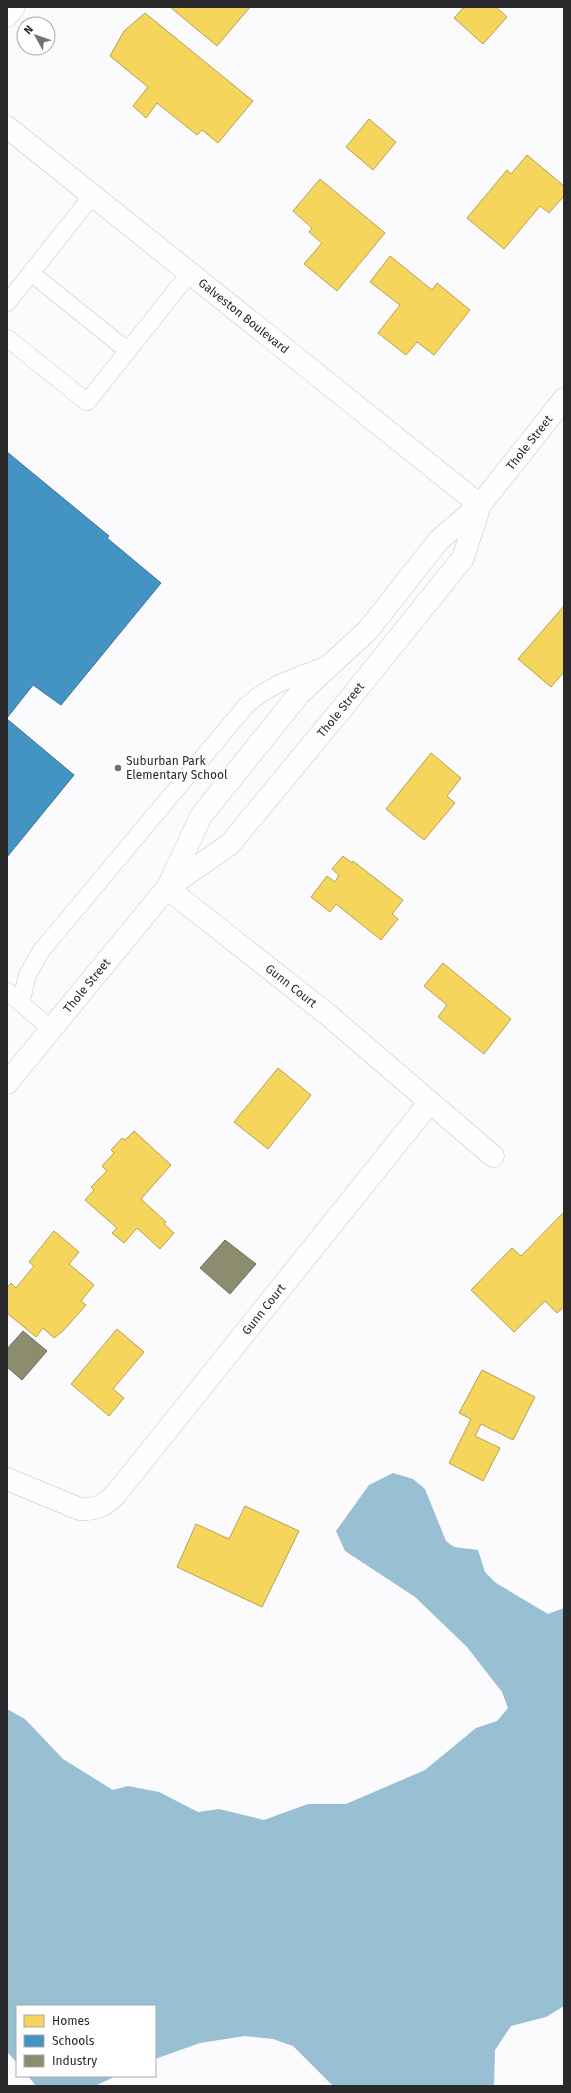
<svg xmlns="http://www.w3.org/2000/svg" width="571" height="2093" font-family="'Fira Sans',sans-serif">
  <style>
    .water { fill: #98bfd2 }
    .homes { fill: #f6d55c; stroke: #b8a14e }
    .schools { fill: #4393c3; stroke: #3b7396 }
    .industry { fill: #8c8c6e; stroke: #6e6e5a }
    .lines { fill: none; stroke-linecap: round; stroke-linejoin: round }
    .service-casing { stroke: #c5c5c7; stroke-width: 18 }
    .minor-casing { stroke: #c5c5c7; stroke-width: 23 }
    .tertiary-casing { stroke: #c5c5c7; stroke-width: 23 }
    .service { stroke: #fefeff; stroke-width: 17 }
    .minor { stroke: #fefeff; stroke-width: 22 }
    .tertiary { stroke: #fefeff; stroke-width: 22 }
    .poi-dot { fill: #727275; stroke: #fff; stroke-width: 1.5 }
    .labels { text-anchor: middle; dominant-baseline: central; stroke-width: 4; stroke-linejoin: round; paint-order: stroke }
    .street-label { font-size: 12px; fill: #29292c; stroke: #fff }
    .poi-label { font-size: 12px; fill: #29292c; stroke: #fff; text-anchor: start }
  </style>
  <rect width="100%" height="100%" fill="#fbfbfd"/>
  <g class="water">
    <path d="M 393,1473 L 413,1479 L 425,1489 L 446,1541 L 454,1547 L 478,1550 L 485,1572 L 496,1583 L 548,1614 L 564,1608 L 564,2006 L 546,2017 L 511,2026 L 495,2050 L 494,2086 L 333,2086 L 293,2046 L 273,2039 L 245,2036 L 200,2043 L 155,2059 L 155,2006 L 17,2006 L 17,2063 L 7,2052 L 7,1709 L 25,1719 L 63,1759 L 113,1790 L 128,1786 L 159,1792 L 198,1812 L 219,1809 L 264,1820 L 308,1804 L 346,1804 L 425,1770 L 476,1728 L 497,1721 L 508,1708 L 502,1692 L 467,1647 L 415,1597 L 345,1551 L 336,1531 L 369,1485 Z"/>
    <path d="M 28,2076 L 116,2076 L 95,2086 L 36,2086 Z"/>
  </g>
  <g class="homes">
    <path d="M 170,7 L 250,7 L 217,46 Z"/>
    <path d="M 464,7 L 496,7 L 507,17 L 483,44 L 454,18 Z"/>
    <path d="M 145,13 L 253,101 L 218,143 L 202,130 L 197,135 L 157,103 L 146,118 L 133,106 L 148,87 L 110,56 L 124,31 Z"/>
    <path d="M 369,119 L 396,142 L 373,170 L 346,147 Z"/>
    <path d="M 527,155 L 564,186 L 564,196 L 549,213 L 540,206 L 504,249 L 467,218 L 507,170 L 511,174 Z"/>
    <path d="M 320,179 L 385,233 L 337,291 L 304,264 L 322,243 L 309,232 L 312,228 L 293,211 Z"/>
    <path d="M 390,256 L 432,290 L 437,283 L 470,310 L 434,355 L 417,342 L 406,355 L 378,333 L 400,305 L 370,282 Z"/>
    <path d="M 564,606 L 564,672 L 551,687 L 518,659 Z"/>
    <path d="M 431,753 L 461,778 L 447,796 L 455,803 L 424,840 L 386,809 Z"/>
    <path d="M 343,856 L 352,863 L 353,861 L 403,900 L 392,914 L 398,919 L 381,940 L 336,904 L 330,912 L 311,897 L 327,876 L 335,882 L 339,875 L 332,869 Z"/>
    <path d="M 443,963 L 511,1019 L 484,1054 L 438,1017 L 447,1005 L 424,986 Z"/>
    <path d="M 278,1068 L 311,1095 L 268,1149 L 234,1122 Z"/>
    <path d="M 134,1131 L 171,1165 L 141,1199 L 166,1222 L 164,1224 L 174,1233 L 160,1249 L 137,1228 L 124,1243 L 112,1233 L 117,1228 L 85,1200 L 94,1190 L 91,1187 L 107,1171 L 102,1166 L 114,1153 L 111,1150 L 122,1138 L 125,1140 Z"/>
    <path d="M 564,1212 L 564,1307 L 557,1313 L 545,1301 L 514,1332 L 471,1290 L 512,1248 L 521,1256 Z"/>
    <path d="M 54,1231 L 79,1252 L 69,1264 L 94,1285 L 81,1301 L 86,1305 L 63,1331 L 54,1338 L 43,1328 L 36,1337 L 7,1313 L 7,1288 L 11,1283 L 16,1288 L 34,1266 L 29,1262 Z"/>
    <path d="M 117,1329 L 144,1352 L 113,1389 L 124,1398 L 109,1416 L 71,1384 Z"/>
    <path d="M 482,1370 L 535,1397 L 513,1440 L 481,1424 L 475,1436 L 500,1448 L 483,1481 L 449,1463 L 471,1419 L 459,1413 Z"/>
    <path d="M 245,1506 L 299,1531 L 262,1607 L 177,1567 L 196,1524 L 229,1539 Z"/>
  </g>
  <g class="schools">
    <path d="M 7,452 L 109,536 L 107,538 L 161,583 L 61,705 L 33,685 L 7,718 Z"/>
    <path d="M 7,719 L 74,775 L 7,857 Z"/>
  </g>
  <g class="industry">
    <path d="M 225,1240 L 256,1264 L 230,1294 L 200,1268 Z"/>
    <path d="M 23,1331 L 47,1351 L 22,1380 L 7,1367 L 7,1349 Z"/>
  </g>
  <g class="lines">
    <g class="service-casing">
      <g id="service">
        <path d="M 31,273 L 128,351"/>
        <path d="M 7,303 L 92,196"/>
        <path d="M 7,338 L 87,402 L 189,274"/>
        <path d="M 7,991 L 51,1029"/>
        <path d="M 21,1003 L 27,976 L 41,951 L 245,707 C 269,684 297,676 327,665"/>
      </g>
    </g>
    <g class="minor-casing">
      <g id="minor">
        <path d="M 7,16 L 14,7"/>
        <path id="s1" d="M 7,127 L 480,505"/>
        <path id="s2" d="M 167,888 L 327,1014 L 493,1156"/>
        <path id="s3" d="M 7,1479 L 80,1509 C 96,1510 104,1506 115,1495 L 430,1102"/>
      </g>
    </g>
    <g class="tertiary-casing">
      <g id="tertiary">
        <path id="s4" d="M 168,887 L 201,816 L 300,693 L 368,630 L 439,540 L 480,505 L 564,399"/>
        <path id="s5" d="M 7,1083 L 167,888 L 230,844 L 344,706 L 463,558 L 480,505"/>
      </g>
    </g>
    <use href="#service" class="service"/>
    <use href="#minor" class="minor"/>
    <use href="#tertiary" class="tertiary"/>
  </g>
  <circle class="poi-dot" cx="118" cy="768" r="4"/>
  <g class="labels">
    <g class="street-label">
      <text stroke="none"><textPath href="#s1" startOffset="303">Galveston Boulevard</textPath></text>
      <text stroke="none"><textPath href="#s4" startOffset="577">Thole Street</textPath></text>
      <text stroke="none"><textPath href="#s5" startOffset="503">Thole Street</textPath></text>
      <text stroke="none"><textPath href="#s5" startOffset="126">Thole Street</textPath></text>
      <text stroke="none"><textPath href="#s2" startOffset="158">Gunn Court</textPath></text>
      <text stroke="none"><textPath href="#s3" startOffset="356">Gunn Court</textPath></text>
    </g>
    <g class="poi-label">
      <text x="126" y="761">Suburban Park<tspan x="126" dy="14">Elementary School</tspan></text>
    </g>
  </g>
  <rect width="571" height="2093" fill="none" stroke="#29292c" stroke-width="16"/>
  <rect x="16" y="2005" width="140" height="72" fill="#ffffff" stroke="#a9a9ab"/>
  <rect x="24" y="2015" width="20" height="12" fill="#f6d55c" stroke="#a9a9ab"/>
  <text x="52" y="2025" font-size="12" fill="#29292c">Homes</text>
  <rect x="24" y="2035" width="20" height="12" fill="#4393c3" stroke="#a9a9ab"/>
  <text x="52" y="2045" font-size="12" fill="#29292c">Schools</text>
  <rect x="24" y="2055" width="20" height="12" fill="#8c8c6e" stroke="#a9a9ab"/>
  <text x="52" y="2065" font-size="12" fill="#29292c">Industry</text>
  <g transform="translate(36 36) rotate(310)"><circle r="19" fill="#ffffff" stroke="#a9a9ab"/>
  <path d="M0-3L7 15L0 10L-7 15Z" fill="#727275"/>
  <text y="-6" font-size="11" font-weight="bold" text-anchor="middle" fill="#29292c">N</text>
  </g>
</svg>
